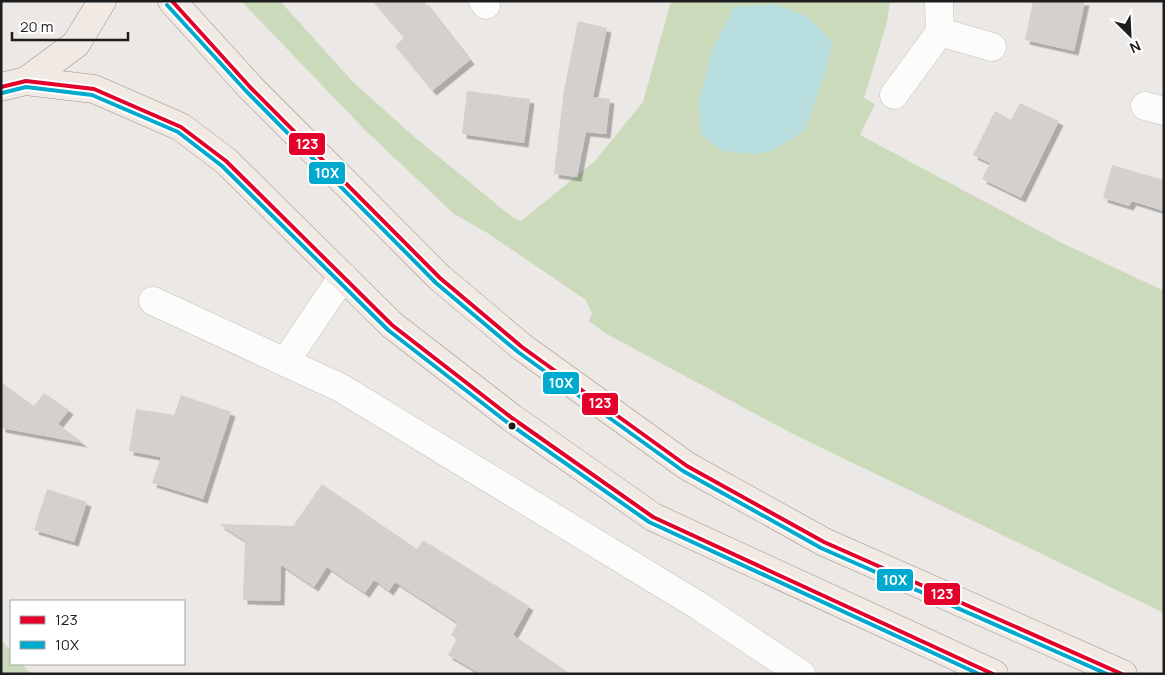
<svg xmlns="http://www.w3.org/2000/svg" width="1165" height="675" font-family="Manrope,sans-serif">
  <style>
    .forest { fill: #cbdaba }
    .water { fill: #b8dddf }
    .building { fill: #d4d0ce; filter: url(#shadow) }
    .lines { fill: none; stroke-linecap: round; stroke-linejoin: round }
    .minor-casing { stroke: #c2c1c0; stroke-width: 29 }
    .major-casing { stroke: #a19281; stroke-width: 29 }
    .minor { stroke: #fcfcfb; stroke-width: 28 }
    .major { stroke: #f0e9e4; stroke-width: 28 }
    .bus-1-casing { stroke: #fff; stroke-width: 8 }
    .bus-2-casing { stroke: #fff; stroke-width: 8 }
    .bus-1 { stroke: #e4002b; stroke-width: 4 }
    .bus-2 { stroke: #00a9ce; stroke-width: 4 }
    .bus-dot { fill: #1d1d1d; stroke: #fff; stroke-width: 2 }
    .line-badge { stroke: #fff; stroke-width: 2 }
    .badge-label { font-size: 14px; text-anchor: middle; font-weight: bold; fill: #fff }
  </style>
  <defs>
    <filter id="shadow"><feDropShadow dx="4.5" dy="4.5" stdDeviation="0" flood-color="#0004"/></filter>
  </defs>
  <rect width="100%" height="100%" fill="#ebe8e5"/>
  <g class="forest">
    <path d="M 241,1 L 280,1 L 353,82 L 412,135 L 512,217 L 521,221 L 594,162 L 643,102 L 671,1 L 890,1 L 887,22 L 864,98 L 875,104 L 860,135 L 1062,243 L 1164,291 L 1164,613 L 793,434 L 605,333 L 589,321 L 592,313 L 586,300 L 486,232 L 454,214 L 365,130 Z"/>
    <path d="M 1,640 L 11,651 L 11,664 L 22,664 L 31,674 L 1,674 Z"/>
  </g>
  <path class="water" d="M 774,4 L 806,16 L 832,41 L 826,70 L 805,130 L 773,151 L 755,154 L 722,151 L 701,134 L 699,102 L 712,51 L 734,7 Z"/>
  <g class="building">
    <path d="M 372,1 L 424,1 L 470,60 L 432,91 L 395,46 L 404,38 Z"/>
    <path d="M 1033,1 L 1085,1 L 1074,51 L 1025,40 Z"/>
    <path d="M 578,21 L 607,28 L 593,97 L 610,99 L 606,134 L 586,132 L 577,177 L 554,174 L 564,90 Z"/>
    <path d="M 467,91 L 530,99 L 524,143 L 462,134 Z"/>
    <path d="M 1020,103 L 1059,121 L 1021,198 L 982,179 L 990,163 L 973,155 L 995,111 L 1011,120 Z"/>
    <path d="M 1112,165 L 1164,180 L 1164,211 L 1132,201 L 1129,206 L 1103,198 Z"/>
    <path d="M 1,382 L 34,406 L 44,393 L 69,410 L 58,424 L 83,443 L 1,428 Z"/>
    <path d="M 181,395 L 231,412 L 203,499 L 152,483 L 161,457 L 129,451 L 136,409 L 174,415 Z"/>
    <path d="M 322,484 L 417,549 L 423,540 L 529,606 L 513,635 L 571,674 L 481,674 L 448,655 L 457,639 L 451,635 L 458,623 L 395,582 L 389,591 L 374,580 L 365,593 L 327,567 L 314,587 L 281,565 L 280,601 L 243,600 L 245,541 L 219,524 L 293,526 Z"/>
    <path d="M 47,489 L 87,502 L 74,542 L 34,530 Z"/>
  </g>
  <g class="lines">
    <g class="minor-casing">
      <g id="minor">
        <path d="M 483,1 L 486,5"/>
        <path d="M 940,32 L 992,47"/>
        <path d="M 894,95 L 940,32 L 939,1"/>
        <path d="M 1145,106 L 1164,111"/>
        <path d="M 153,301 L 341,388 L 699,606 L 801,674"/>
        <path d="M 285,362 L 343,276"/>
      </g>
    </g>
    <g class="major-casing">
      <g id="major">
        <path d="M 172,1 L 250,87 L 440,278 L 522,347 L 687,466 L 824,542 L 1123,674"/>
        <path d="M 26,81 L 94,89 L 181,127 L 226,161 L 392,325 L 512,418 L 653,517 L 994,674"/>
        <path d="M 1,87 L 26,81 L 76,44 L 102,1"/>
      </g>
    </g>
    <use href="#minor" class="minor"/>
    <use href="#major" class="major"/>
    <g class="bus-1-casing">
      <g id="bus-1">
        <path d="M 172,1 L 250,87 L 440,278 L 522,347 L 687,466 L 824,542 L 1122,674"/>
        <path d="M 1,87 L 26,81 L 94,89 L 181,127 L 226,161 L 392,325 L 512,418 L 653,517 L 993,674"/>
      </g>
    </g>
    <g class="bus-2-casing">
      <g id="bus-2">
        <path d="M 167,5 L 246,91 L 436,283 L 518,352 L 683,471 L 821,548 L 1107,674"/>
        <path d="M 2,93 L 26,87 L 92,95 L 178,132 L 222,166 L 388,330 L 508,423 L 649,522 L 979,674"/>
      </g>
    </g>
    <use href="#bus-1" class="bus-1"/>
    <use href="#bus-2" class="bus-2"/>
  </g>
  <circle class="bus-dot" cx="512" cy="426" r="4.5"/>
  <g class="line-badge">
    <rect x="288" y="132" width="38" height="24" rx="5" fill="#e4002b"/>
    <rect x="308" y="161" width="38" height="24" rx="5" fill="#00a9ce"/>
    <rect x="542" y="371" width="38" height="24" rx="5" fill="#00a9ce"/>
    <rect x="581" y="392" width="38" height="24" rx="5" fill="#e4002b"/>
    <rect x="876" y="568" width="38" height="24" rx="5" fill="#00a9ce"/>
    <rect x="923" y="582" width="38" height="24" rx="5" fill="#e4002b"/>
  </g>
  <g class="badge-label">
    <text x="307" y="149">123</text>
    <text x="327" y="178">10X</text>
    <text x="561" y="388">10X</text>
    <text x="600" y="408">123</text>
    <text x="895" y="585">10X</text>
    <text x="942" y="599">123</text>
  </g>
  <rect width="1165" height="675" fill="none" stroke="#1d1d1d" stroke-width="5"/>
  <rect x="10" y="600" width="175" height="65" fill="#ffffff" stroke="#a5a5a5"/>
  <rect x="20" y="616" width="25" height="8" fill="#e4002b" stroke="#a5a5a5"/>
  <text x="55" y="625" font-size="15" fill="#1d1d1d">123</text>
  <rect x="20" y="641" width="25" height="8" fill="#00a9ce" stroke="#a5a5a5"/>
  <text x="55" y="650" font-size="15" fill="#1d1d1d">10X</text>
  <g transform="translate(1130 35) rotate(156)" stroke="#ffffff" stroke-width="4" paint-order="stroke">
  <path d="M0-4L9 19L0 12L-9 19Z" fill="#1d1d1d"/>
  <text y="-8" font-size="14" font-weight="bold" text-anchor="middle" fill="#1d1d1d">N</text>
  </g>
  <path d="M12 32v8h116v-8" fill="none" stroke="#1d1d1d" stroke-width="2.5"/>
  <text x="20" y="32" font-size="15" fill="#1d1d1d" stroke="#ffffff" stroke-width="4" paint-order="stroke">20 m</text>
</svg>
